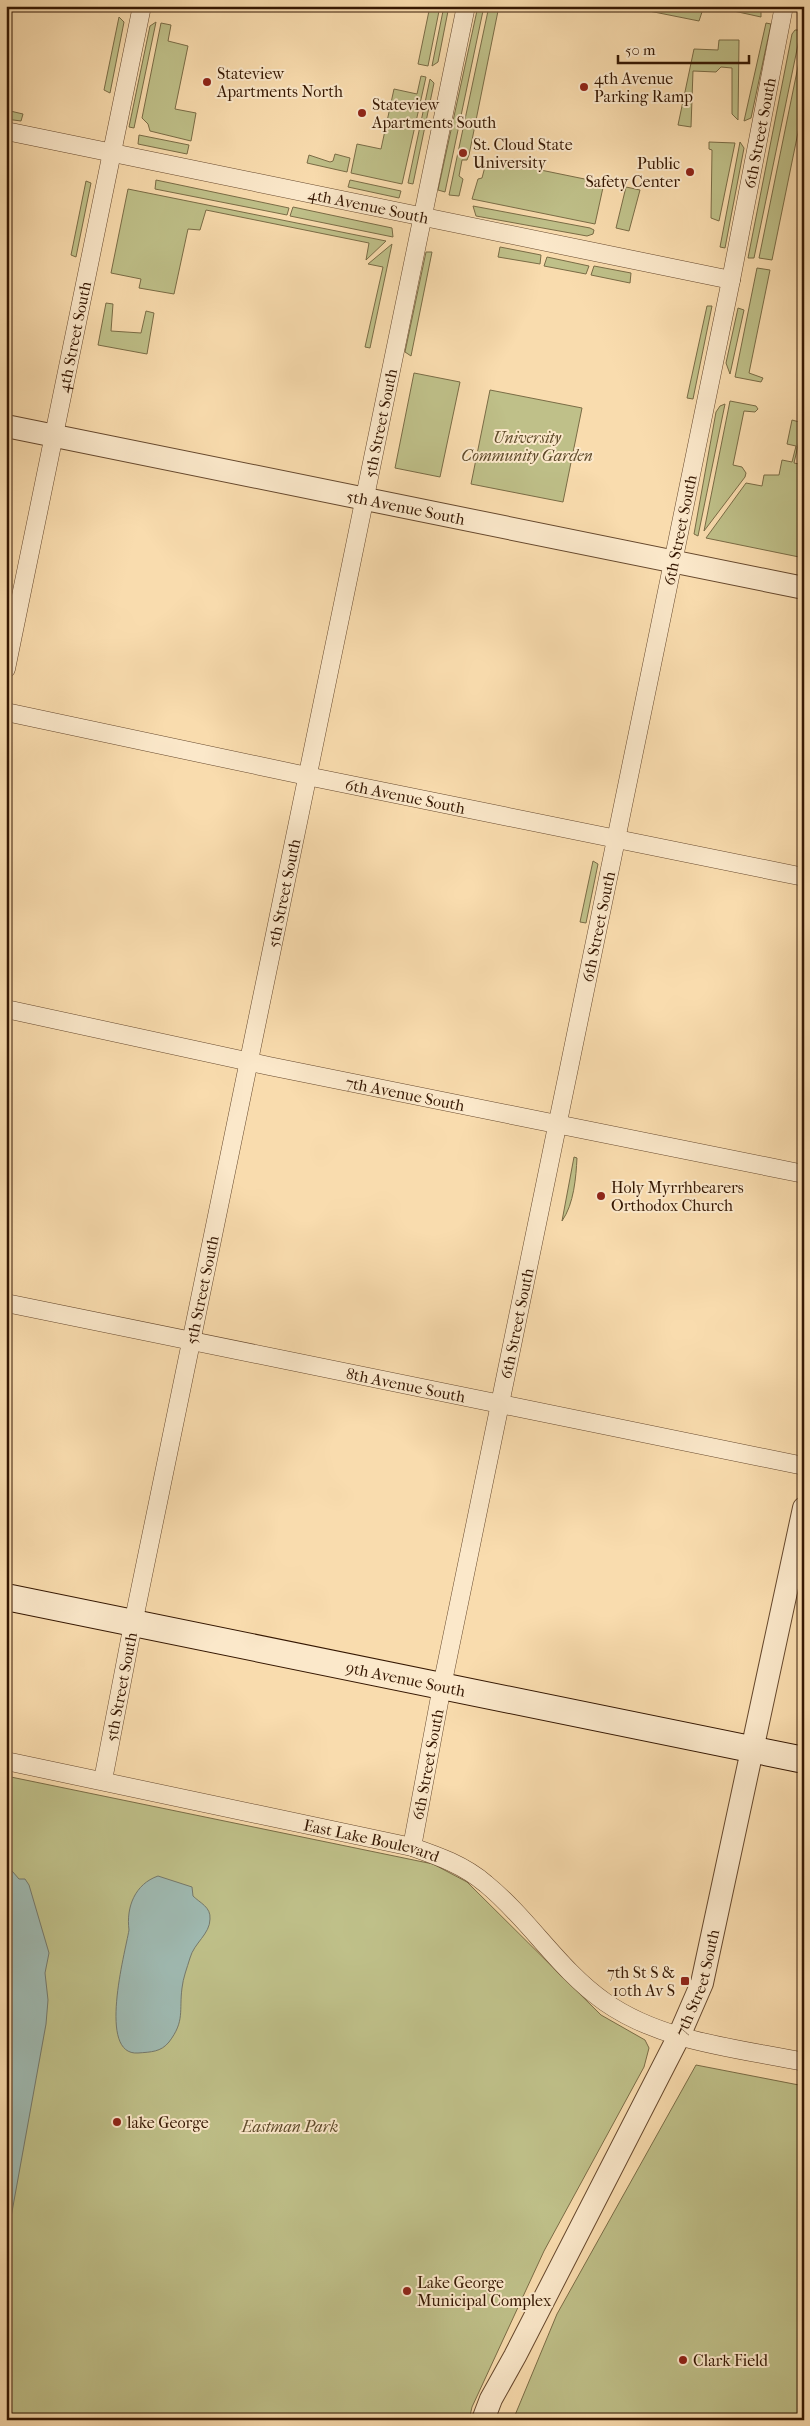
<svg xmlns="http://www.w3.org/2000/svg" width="810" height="2426" font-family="'IM FELL French Canon',serif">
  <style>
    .green { fill: #bfc089; stroke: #7a6c46 }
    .water { fill: #9fbab2; stroke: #75796c }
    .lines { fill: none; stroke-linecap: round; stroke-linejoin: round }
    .minor-casing { stroke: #66482d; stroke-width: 19 }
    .tertiary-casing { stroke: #66482d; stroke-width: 24 }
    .secondary-casing { stroke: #351702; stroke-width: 28 }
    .minor { stroke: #fbe8ca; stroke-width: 18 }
    .tertiary { stroke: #fbe8ca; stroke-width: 22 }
    .secondary { stroke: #fbe8ca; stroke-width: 26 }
    .poi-dot { fill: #8f2418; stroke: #fbe8ca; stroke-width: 2 }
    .labels { text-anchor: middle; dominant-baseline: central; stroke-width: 4; stroke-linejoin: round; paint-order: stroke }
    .poi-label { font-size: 16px; fill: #351702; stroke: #fbe8ca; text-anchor: start }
    .street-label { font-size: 16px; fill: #351702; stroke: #fbe8ca }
    .park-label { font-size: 16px; font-style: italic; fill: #5e4a2a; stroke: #fbe8ca }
  </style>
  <rect width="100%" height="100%" fill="#f9dcae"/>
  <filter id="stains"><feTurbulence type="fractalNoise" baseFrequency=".004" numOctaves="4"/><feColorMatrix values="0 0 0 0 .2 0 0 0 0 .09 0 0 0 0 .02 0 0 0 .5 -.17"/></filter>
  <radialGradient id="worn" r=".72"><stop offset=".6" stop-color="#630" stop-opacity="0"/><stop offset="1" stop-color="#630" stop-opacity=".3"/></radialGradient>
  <g class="green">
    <path d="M 430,6 L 440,6 L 428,66 L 418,64 Z"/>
    <path d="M 444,6 L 449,6 L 438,62 L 432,66 Z"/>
    <path d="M 478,6 L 484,6 L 445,192 L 438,190 Z"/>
    <path d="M 489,6 L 499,6 L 469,155 L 467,160 L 462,160 L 459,176 L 463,179 L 459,196 L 449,195 Z"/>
    <path d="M 624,6 L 688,6 L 703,9 L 699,21 Z"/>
    <path d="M 711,6 L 756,6 L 761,7 L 761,17 Z"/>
    <path d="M 119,17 L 124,22 L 110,93 L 104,90 Z"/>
    <path d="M 156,22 L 134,128 L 129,127 L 150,26 Z"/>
    <path d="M 161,23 L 171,25 L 168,41 L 188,46 L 175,109 L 196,113 L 191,141 L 150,131 L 148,124 L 142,118 Z"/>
    <path d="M 766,23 L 771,24 L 751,118 L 744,121 Z"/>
    <path d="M 795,30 L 801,30 L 754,258 L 748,258 L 792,34 Z"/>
    <path d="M 804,37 L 804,103 L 772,260 L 759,258 Z"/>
    <path d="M 719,40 L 739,40 L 738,120 L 732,114 L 732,68 L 721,67 L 716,72 L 693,71 L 691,127 L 678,125 L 694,49 L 718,50 Z"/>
    <path d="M 421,76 L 426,77 L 402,184 L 351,173 L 357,144 L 381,149 L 394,89 L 417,94 Z"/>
    <path d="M 430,79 L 434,83 L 413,184 L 408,183 Z"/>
    <path d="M 6,110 L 23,114 L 21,121 L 6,119 Z"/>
    <path d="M 139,135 L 189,145 L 187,154 L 138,144 Z"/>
    <path d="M 709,142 L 735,143 L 719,221 L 711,218 L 712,150 L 709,149 Z"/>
    <path d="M 740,142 L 744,148 L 725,248 L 720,247 Z"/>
    <path d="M 335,154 L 350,158 L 347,172 L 307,163 L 309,155 L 330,162 L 333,161 Z"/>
    <path d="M 487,159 L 604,183 L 595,224 L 472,199 L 478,179 L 482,178 Z"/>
    <path d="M 156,180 L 289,208 L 287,215 L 155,189 Z"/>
    <path d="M 350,180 L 401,191 L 399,198 L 348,187 Z"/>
    <path d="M 86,181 L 91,183 L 76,257 L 71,255 Z"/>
    <path d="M 626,187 L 640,190 L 629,231 L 616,228 Z"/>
    <path d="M 128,189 L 386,241 L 366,260 L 369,243 L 206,210 L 200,230 L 188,229 L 174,294 L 139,288 L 141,279 L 111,273 Z"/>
    <path d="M 473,206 L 590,228 L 594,230 L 593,234 L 587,236 L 476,216 Z"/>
    <path d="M 293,207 L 392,228 L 393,237 L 290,216 Z"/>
    <path d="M 392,244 L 370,348 L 365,347 L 383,267 L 368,264 Z"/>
    <path d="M 500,247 L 541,255 L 540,264 L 498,257 Z"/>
    <path d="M 426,252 L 432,252 L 411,356 L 405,352 Z"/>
    <path d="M 547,257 L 589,266 L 586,274 L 544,266 Z"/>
    <path d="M 594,266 L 631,273 L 630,283 L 591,275 Z"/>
    <path d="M 757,268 L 770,270 L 749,373 L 763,378 L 761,382 L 735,377 Z"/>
    <path d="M 106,303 L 113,304 L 111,331 L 141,333 L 146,311 L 154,313 L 147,354 L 98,345 Z"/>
    <path d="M 707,306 L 712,306 L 693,399 L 687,398 Z"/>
    <path d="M 738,308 L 744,310 L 730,374 L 726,363 Z"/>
    <path d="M 414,373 L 460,382 L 440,477 L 395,468 Z"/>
    <path d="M 490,390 L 582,408 L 563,502 L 471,484 Z"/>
    <path d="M 730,401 L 756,406 L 758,409 L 755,412 L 744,411 L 733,465 L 742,467 L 746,473 L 745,477 L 704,531 Z"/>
    <path d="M 725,404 L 698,536 L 694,534 L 716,412 L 720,406 Z"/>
    <path d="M 792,420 L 803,423 L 794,463 L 804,465 L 804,558 L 706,538 L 746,483 L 762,486 L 764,475 L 779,475 L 782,460 L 792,462 L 796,446 L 787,444 Z"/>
    <path d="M 593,861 L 598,864 L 586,923 L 580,922 Z"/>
    <path d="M 574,1157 L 577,1158 C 576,1177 574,1204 562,1221 Z"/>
    <path d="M 6,1776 L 433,1864 L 467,1882 L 601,2015 L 645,2040 L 649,2048 L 644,2067 L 544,2251 L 472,2407 L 469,2420 L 6,2420 Z"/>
    <path d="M 696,2065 L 804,2086 L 804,2420 L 513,2420 L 557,2314 Z"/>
  </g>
  <g class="water">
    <path d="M 6,1864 L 19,1879 L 25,1879 L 29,1885 L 49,1953 L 45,1973 L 48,2000 L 46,2024 L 6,2245 Z"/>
    <path d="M 158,1876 L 192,1887 L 193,1896 C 200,1903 211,1907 210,1919 C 210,1934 194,1943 190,1958 C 187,1968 183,1978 182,1988 C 179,2011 185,2021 169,2042 C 161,2052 151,2052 138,2053 C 97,2056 125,1953 129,1930 C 126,1907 135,1884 158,1876 Z"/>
  </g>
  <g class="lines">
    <g class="minor-casing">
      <g id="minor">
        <path id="s1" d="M 6,131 L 731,280"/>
        <path id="s2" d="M 6,669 L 142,6"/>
        <path id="s3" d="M 6,712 L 307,776 L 804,877"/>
        <path id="s4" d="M 6,1009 L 269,1066 L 804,1174"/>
        <path id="s5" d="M 6,1303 L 804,1466"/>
        <path id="s6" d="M 6,1761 L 412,1847 C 438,1856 464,1865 486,1884 C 529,1919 559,1970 605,2002 C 662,2042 737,2048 804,2062"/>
        <path id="s7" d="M 103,1780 L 133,1624 L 466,6"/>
        <path id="s8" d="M 412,1847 L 442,1686 L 731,280 L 784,6"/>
      </g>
    </g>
    <g class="tertiary-casing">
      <g id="tertiary">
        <path id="s9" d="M 6,426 L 804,588"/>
        <path id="s10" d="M 483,2420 L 491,2399 L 515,2356 L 679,2036 L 702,1983 L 804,1508"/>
      </g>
    </g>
    <g class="secondary-casing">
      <g id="secondary">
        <path id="s11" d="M 6,1597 L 804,1760"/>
      </g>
    </g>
    <use href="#minor" class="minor"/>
    <use href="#tertiary" class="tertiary"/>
    <use href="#secondary" class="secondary"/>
  </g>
  <g class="poi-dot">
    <circle cx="207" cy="82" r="5"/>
    <circle cx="584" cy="87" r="5"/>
    <circle cx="362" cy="113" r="5"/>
    <circle cx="463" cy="153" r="5"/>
    <circle cx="690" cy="172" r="5"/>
    <circle cx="601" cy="1196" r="5"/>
    <rect x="680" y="1976" width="10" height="10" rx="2.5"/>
    <circle cx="117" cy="2122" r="5"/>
    <circle cx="407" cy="2291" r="5"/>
    <circle cx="683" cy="2360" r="5"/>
  </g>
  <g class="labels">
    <g class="poi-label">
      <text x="217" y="73">Stateview<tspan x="217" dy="18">Apartments North</tspan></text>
      <text x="594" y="78">4th Avenue<tspan x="594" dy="18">Parking Ramp</tspan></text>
      <text x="372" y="104">Stateview<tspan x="372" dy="18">Apartments South</tspan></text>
      <text x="473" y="144">St. Cloud State<tspan x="473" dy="18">University</tspan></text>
      <text x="680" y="163" text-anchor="end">Public<tspan x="680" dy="18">Safety Center</tspan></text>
      <text x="611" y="1187">Holy Myrrhbearers<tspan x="611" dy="18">Orthodox Church</tspan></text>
      <text x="675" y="1972" text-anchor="end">7th St S &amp;<tspan x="675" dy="18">10th Av S</tspan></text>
      <text x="127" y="2122">lake George</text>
      <text x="417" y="2282">Lake George<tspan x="417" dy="18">Municipal Complex</tspan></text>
      <text x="693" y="2360">Clark Field</text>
    </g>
    <g class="street-label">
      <text stroke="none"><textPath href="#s8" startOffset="1749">6th Street South</textPath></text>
      <text stroke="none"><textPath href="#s1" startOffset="370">4th Avenue South</textPath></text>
      <text stroke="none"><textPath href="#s2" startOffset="339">4th Street South</textPath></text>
      <text stroke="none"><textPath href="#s7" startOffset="1385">5th Street South</textPath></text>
      <text stroke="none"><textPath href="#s9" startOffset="408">5th Avenue South</textPath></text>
      <text stroke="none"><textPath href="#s8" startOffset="1344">6th Street South</textPath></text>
      <text stroke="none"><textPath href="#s3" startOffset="408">6th Avenue South</textPath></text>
      <text stroke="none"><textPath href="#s7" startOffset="905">5th Street South</textPath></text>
      <text stroke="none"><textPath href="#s8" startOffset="939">6th Street South</textPath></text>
      <text stroke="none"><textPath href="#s4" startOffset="408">7th Avenue South</textPath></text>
      <text stroke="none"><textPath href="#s7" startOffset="500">5th Street South</textPath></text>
      <text stroke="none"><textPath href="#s8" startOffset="534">6th Street South</textPath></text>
      <text stroke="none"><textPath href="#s5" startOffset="408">8th Avenue South</textPath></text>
      <text stroke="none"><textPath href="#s11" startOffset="408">9th Avenue South</textPath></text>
      <text stroke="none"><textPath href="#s7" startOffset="95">5th Street South</textPath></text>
      <text stroke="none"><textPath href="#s8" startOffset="84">6th Street South</textPath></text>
      <text stroke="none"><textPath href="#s6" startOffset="374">East Lake Boulevard</textPath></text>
      <text stroke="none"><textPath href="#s10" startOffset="488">7th Street South</textPath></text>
    </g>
    <g class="park-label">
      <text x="527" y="437">University<tspan x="527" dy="18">Community Garden</tspan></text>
      <text x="290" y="2126">Eastman Park</text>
    </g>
  </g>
  <rect width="810" height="2426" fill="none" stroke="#f9dcae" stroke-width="25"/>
  <rect x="8" y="8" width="795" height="2411" fill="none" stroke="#351702" stroke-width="2.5"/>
  <rect x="12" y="12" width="785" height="2401" fill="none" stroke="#351702"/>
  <path d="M618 55v8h131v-8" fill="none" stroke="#351702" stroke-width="2.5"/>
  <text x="625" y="55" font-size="15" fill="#351702" stroke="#fbe8ca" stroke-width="4" paint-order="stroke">50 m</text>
  <rect width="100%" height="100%" filter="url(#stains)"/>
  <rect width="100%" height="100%" fill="url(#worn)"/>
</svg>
